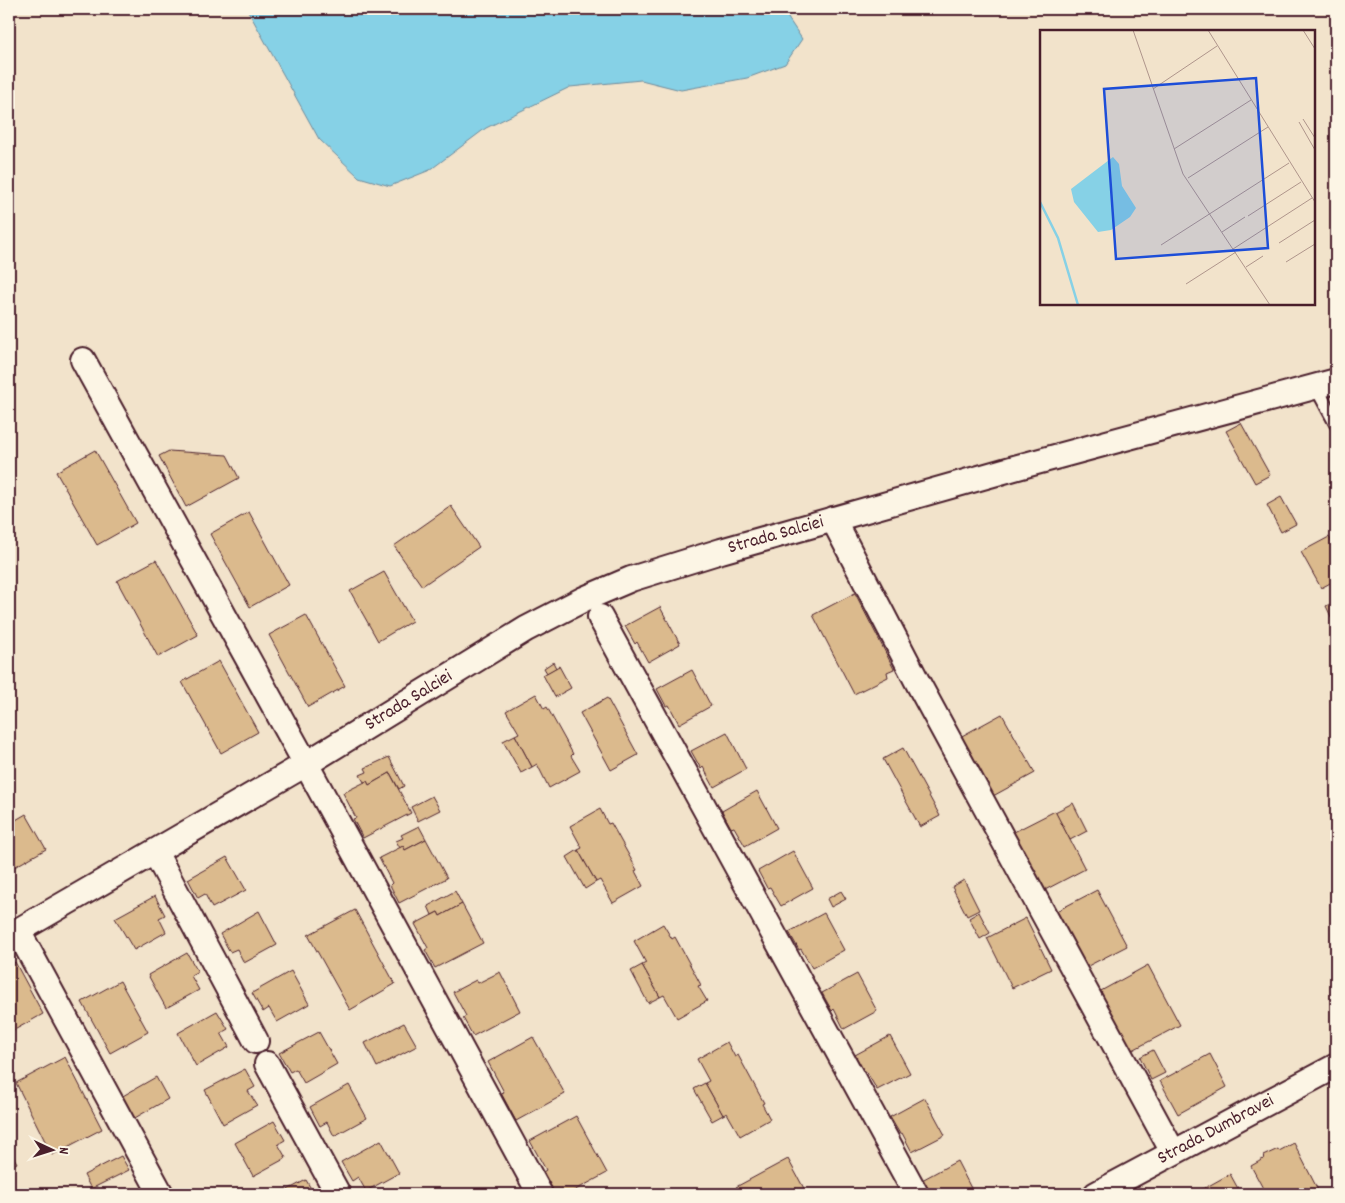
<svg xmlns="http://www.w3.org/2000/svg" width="1345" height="1203" font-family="Dekko,sans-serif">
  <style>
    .water { fill: #86d1e6; stroke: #6e8a9b }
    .building { fill: #dbba8d; stroke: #4a1f2b }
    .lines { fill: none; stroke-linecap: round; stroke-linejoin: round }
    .service-casing { stroke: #4a1f2b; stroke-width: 16 }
    .minor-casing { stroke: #4a1f2b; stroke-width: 28 }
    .service { stroke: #fcf5e5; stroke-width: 12 }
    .minor { stroke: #fcf5e5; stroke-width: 24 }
    .labels { text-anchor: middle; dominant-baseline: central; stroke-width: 4; stroke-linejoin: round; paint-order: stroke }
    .street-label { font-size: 19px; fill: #4a1f2b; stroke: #fcf5e5 }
    .inset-river { fill: none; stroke: #86d1e6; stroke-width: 2.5 }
    .inset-road { fill: none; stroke: #af958b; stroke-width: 1 }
    .view { fill: #1d4ed8; fill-opacity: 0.15; stroke: #1d4ed8; stroke-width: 2.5 }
    .inset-edge { fill: none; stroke: #4a1f2b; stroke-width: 2.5 }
  </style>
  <rect width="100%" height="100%" fill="#f2e3cb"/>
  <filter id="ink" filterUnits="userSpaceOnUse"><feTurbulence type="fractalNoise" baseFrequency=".02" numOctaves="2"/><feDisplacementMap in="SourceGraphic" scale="10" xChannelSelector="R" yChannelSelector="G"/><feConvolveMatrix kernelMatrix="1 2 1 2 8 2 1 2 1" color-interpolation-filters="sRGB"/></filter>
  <g filter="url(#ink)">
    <path class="water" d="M 247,9 L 782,9 L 802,39 L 785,64 L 747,78 L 681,90 L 641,80 L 570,87 L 486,128 L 430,170 L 390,186 L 359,177 L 319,139 Z"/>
    <g class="building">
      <path d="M 1241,423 L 1270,475 L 1255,483 L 1226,431 Z"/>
      <path d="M 95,450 L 136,523 L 97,545 L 56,472 Z"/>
      <path d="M 169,451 L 227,455 L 239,478 L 186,507 L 159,456 Z"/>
      <path d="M 1281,497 L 1296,524 L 1281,532 L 1267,505 Z"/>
      <path d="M 451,506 L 479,547 L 422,586 L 394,546 Z"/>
      <path d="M 249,512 L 289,585 L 250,607 L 210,534 Z"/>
      <path d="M 1329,537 L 1336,549 L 1336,580 L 1321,588 L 1301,552 Z"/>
      <path d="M 156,560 L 198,635 L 158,657 L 117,581 Z"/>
      <path d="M 384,572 L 412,621 L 378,641 L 350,591 Z"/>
      <path d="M 855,593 L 894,669 L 887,672 L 888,677 L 854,694 L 813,615 Z"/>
      <path d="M 1336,601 L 1336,627 L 1326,606 Z"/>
      <path d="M 660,607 L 680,644 L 648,662 L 637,642 L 635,644 L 625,626 Z"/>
      <path d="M 306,615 L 345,686 L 308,707 L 269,635 Z"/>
      <path d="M 219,661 L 258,732 L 221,753 L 182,682 Z"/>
      <path d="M 553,662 L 556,668 L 547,673 L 544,668 Z"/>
      <path d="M 559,666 L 571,688 L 555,697 L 543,675 Z"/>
      <path d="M 692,670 L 711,706 L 679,724 L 669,705 L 666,706 L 657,689 Z"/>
      <path d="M 536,694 L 544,709 L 547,707 L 573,754 L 571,756 L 580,771 L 549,788 L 537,764 L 532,767 L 515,735 L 519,733 L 506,711 Z"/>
      <path d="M 607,698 L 638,755 L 611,770 L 580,713 Z"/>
      <path d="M 1002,714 L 1035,773 L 993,796 L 960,737 Z"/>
      <path d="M 727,732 L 746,769 L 714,787 L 703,767 L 701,769 L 691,751 Z"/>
      <path d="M 515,735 L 532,767 L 521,773 L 503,741 Z"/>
      <path d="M 903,748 L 940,816 L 920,827 L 883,759 Z"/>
      <path d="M 389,757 L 404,786 L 399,789 L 390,773 L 369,785 L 367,781 L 364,782 L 360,775 L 367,772 L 365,768 Z"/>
      <path d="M 390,773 L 411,813 L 363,838 L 353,819 L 356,818 L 343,793 L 367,781 L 369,785 Z"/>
      <path d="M 757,791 L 777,828 L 745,846 L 734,827 L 731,828 L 722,811 Z"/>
      <path d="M 432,796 L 440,810 L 418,821 L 411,807 Z"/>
      <path d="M 1073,803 L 1087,831 L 1070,840 L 1055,812 Z"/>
      <path d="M 600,809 L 608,824 L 611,823 L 637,870 L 635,871 L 643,886 L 613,903 L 600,880 L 596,882 L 578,850 L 582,848 L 570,826 Z"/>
      <path d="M 1055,811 L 1085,869 L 1043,891 L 1012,833 Z"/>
      <path d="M 26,814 L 46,849 L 9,870 L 9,824 Z"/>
      <path d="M 419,826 L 426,839 L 405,850 L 403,846 L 400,848 L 396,841 L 403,838 L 401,835 Z"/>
      <path d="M 426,839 L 447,878 L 399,903 L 390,885 L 392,883 L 379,858 L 403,846 L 405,850 Z"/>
      <path d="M 578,850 L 596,882 L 585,889 L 567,857 Z"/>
      <path d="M 793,851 L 813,888 L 781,906 L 770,887 L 767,888 L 758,871 Z"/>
      <path d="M 227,857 L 246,890 L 212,908 L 205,894 L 198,898 L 188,879 Z"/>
      <path d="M 964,880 L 979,910 L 967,916 L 952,887 Z"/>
      <path d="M 1097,890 L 1127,946 L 1084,968 L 1055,912 Z"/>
      <path d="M 455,891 L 462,904 L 440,916 L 438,912 L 432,915 L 428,906 Z"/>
      <path d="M 841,891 L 846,899 L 831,907 L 827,899 Z"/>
      <path d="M 155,896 L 165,915 L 159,918 L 166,932 L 134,950 L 115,918 Z"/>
      <path d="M 462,904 L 483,943 L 435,968 L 425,950 L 428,948 L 415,924 L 438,912 L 440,916 Z"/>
      <path d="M 355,910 L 395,984 L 350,1010 L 308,935 Z"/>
      <path d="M 259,911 L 277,945 L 244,963 L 237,949 L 230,952 L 220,934 Z"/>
      <path d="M 979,912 L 990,933 L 980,939 L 969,918 Z"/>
      <path d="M 824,913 L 844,950 L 812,968 L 801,949 L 799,950 L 789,932 Z"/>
      <path d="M 1026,918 L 1051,969 L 1012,988 L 987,938 Z"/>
      <path d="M 663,924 L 672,939 L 675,937 L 701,985 L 698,986 L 707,1001 L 677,1018 L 664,995 L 660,997 L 642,965 L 646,963 L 634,941 Z"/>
      <path d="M 187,953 L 198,972 L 191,976 L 199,990 L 166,1008 L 148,975 Z"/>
      <path d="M 15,962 L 43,1014 L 9,1033 L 9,966 Z"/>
      <path d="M 642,965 L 660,997 L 648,1003 L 631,971 Z"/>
      <path d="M 1148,965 L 1180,1025 L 1131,1051 L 1099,992 Z"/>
      <path d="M 291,971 L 309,1004 L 277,1022 L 269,1008 L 263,1012 L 252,993 Z"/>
      <path d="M 500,972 L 520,1011 L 473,1036 L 463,1018 L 466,1016 L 453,992 L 476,980 L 478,983 Z"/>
      <path d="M 857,974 L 877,1011 L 844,1029 L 834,1009 L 832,1011 L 822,993 Z"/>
      <path d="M 120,981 L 148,1032 L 110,1053 L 82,1002 Z"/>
      <path d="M 217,1011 L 228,1029 L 221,1033 L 229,1047 L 196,1066 L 178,1033 Z"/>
      <path d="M 404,1023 L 417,1046 L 377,1067 L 365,1043 Z"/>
      <path d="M 319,1032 L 337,1064 L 304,1083 L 296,1069 L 290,1072 L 279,1053 Z"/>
      <path d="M 890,1036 L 910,1073 L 877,1090 L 866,1071 L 864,1072 L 855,1055 Z"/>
      <path d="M 533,1037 L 565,1094 L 516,1121 L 501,1093 L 504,1092 L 488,1062 Z"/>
      <path d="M 727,1042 L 735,1057 L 738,1055 L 764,1103 L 762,1104 L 770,1119 L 740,1136 L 727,1113 L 723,1115 L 705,1083 L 709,1081 L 697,1059 Z"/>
      <path d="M 1153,1050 L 1165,1073 L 1151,1080 L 1140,1057 Z"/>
      <path d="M 1210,1054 L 1227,1087 L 1178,1114 L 1160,1081 Z"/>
      <path d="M 65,1057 L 102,1129 L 52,1155 L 16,1083 Z"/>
      <path d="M 245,1069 L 255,1087 L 248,1091 L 257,1105 L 223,1124 L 205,1090 Z"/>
      <path d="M 156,1077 L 168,1099 L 133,1119 L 121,1097 Z"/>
      <path d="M 705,1083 L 723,1115 L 712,1121 L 694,1089 Z"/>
      <path d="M 349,1085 L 367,1118 L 334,1136 L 327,1122 L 320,1126 L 310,1107 Z"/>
      <path d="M 925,1098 L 945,1135 L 912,1152 L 902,1133 L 900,1134 L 890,1117 Z"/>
      <path d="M 576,1116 L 607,1173 L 568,1194 L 555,1194 L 543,1172 L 546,1170 L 530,1141 Z"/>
      <path d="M 274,1121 L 285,1140 L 278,1144 L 286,1158 L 253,1176 L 235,1143 Z"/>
      <path d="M 381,1140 L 399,1173 L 366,1191 L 358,1177 L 352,1181 L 341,1162 Z"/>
      <path d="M 1294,1143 L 1320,1194 L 1266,1194 L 1251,1166 L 1265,1158 L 1263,1156 L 1278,1149 L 1279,1151 Z"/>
      <path d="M 9,1149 L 17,1163 L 9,1167 Z"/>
      <path d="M 121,1156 L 129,1170 L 91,1189 L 84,1175 Z"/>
      <path d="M 788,1159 L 807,1194 L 739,1194 L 736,1187 Z"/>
      <path d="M 957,1161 L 974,1194 L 929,1194 L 922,1180 Z"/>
      <path d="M 1230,1174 L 1241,1194 L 1194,1194 Z"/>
      <path d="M 306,1180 L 314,1194 L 280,1194 Z"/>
    </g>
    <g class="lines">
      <g class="service-casing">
        <path id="service" d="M 1316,387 L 1336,424"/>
      </g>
      <g class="minor-casing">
        <g id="minor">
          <path d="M 83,360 L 306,764 L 540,1194"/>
          <path d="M 833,519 L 919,685 L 1173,1152"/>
          <path d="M 600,617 L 916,1194"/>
          <path d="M 155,852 L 256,1041"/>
          <path d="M 18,931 L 161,1194"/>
          <path id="s1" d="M 9,936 L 306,764 L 526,629 L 584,599 L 631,579 L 721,551 L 1018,467 L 1336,381"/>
          <path d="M 267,1064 L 338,1194"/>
          <path id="s2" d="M 1096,1194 L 1336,1066"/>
        </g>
      </g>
      <use href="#service" class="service"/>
      <use href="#minor" class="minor"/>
    </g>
  </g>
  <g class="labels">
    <g class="street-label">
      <text stroke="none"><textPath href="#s1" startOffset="869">Strada Salciei</textPath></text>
      <text stroke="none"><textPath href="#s1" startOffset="464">Strada Salciei</textPath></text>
      <text stroke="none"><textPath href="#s2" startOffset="136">Strada Dumbravei</textPath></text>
    </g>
  </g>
  <g transform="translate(1040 30)">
    <rect width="275" height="275" fill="#f2e3cb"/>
    <path d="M 73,127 L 79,134 L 82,156 L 96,178 L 90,187 L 71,200 L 58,202 L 34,172 L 31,159 Z" fill="#86d1e6"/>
    <path class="inset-river" d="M 0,172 L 18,208 L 38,275"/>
    <path class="inset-road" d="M 93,0 L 143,144 L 230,275M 168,0 L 275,172M 263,0 L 275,19M 113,59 L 177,16M 263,89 L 275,108M 259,92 L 275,120M 134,119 L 211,70M 148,148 L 228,97M 208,186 L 261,152M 182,202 L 205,187M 239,213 L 275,190M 121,215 L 249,133M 193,219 L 272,168M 246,232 L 275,214M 206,237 L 223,226M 146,254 L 196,222"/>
    <path class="view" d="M 216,48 L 228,218 L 76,229 L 64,59 Z"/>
    <rect width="275" height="275" class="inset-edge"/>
  </g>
  <rect width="1345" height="1203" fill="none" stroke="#fcf5e5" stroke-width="30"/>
  <rect x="15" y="15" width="1315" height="1173" fill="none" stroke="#4a1f2b" stroke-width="2" filter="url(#ink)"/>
  <g transform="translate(52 1150) rotate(94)" stroke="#fcf5e5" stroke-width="4" paint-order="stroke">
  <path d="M0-4L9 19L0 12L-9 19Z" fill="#4a1f2b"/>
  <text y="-8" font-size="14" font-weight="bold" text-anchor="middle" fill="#4a1f2b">N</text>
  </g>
</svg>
